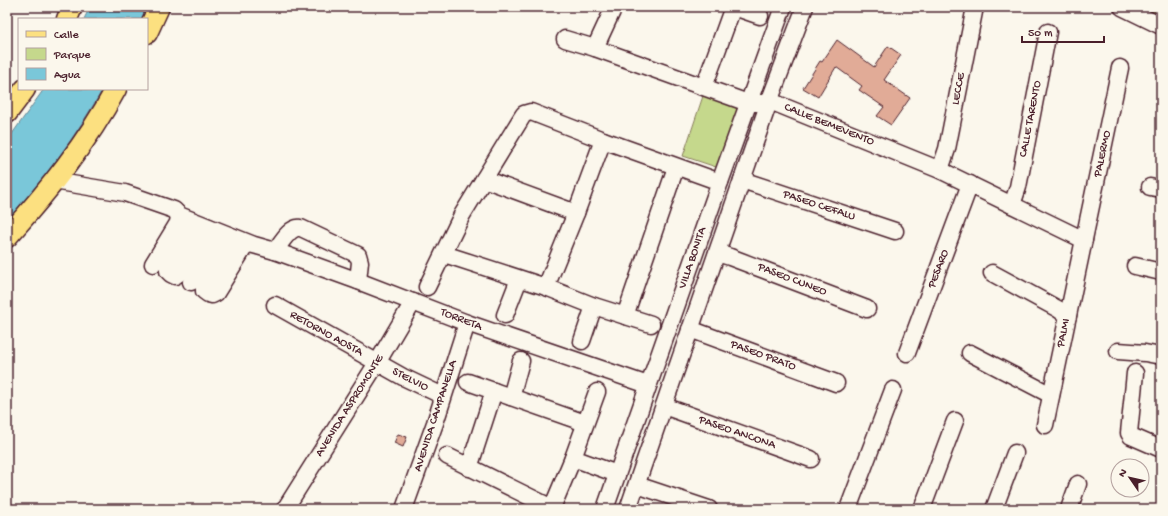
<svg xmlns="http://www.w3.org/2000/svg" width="1168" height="516" font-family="'Gochi Hand',sans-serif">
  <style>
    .green { fill: #c5d88c; stroke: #887c5c }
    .water { fill: #7ac7d9; stroke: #678493 }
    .building { fill: #e1ab97; stroke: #4a1f2b }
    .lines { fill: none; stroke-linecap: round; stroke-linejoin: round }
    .minor-casing { stroke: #4a1f2b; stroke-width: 19 }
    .major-casing { stroke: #4a1f2b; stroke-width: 23 }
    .minor { stroke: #fbf7ec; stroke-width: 16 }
    .major { stroke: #fce080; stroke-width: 20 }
    .labels { text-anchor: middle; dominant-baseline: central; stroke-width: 3; stroke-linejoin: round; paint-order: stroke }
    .street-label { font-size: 12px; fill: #4a1f2b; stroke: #fbf7ec }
  </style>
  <rect width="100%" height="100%" fill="#fbf7ec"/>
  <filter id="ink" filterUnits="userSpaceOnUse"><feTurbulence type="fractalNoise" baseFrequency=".025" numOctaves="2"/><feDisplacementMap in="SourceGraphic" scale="8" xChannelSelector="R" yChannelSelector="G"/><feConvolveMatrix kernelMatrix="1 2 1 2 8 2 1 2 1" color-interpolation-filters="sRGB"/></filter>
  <g filter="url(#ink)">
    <g class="green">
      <path d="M 1136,7 L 1161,7 L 1161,9 L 1155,14 Z"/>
      <path d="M 704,93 L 741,106 L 719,168 L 683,156 Z"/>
    </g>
    <g class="water">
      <path d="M 90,7 L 147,7 L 141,19 L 84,19 Z"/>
      <path d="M 44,89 L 103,89 C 76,135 44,181 7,221 L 7,141 Z"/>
    </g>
    <g class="building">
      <path d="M 837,40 L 874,67 L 888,46 L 901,55 L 884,80 L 910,98 L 891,125 L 877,116 L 884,107 L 859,90 L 862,86 L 836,67 L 818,97 L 803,88 L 820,61 L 822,62 Z"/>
      <path d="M 398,434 L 407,437 L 403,447 L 394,443 Z"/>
    </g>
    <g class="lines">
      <g class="minor-casing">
        <g id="minor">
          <path d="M 734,7 L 760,16"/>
          <path d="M 1122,7 L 1161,26"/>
          <path d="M 565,39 L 595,48 L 748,103 L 775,103 L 940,170 L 1084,240"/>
          <path d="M 595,48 L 614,7"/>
          <path d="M 704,87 L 733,7"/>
          <path d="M 940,170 L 947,149 L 975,7"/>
          <path d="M 484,179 L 576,213"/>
          <path d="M 742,180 L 895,231"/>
          <path d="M 54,181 L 125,193 L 174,210 L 179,215 L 178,223 L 153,264"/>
          <path d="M 1150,187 L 1161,189"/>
          <path d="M 1012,205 L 1018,187 L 1048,32"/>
          <path d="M 179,215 L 254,245 L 275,251 L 358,281 L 467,323 L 648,385"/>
          <path d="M 204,234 L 192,229 L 168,266 L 168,271 L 171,274 L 175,276 L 179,273 L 208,227"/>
          <path d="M 235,238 L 204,286 L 204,291 L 208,294 L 212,295 L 216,293 L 247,243"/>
          <path d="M 275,251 C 281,243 290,226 301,228 L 358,255 L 360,262 L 358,281"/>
          <path d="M 717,253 L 730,257 L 867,309"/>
          <path d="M 444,254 L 546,287 L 594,306 L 651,324"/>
          <path d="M 1135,266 L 1161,272"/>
          <path d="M 992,273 L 1058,309 L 1068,316"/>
          <path d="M 191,282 L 222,233"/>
          <path d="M 427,287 L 462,215 L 522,117 L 524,114 L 531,112 L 603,140 L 720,182"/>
          <path d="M 546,287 L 576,213 L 603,140"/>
          <path d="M 275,305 L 403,377 L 443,396"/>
          <path d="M 505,315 L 519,279"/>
          <path d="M 625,316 L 676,167"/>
          <path d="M 690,329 L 836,383"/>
          <path d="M 582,341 L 594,306"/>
          <path d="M 1118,351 L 1145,353 L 1161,356"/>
          <path d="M 907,353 L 970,184"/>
          <path d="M 970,353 L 1051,395"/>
          <path d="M 1135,373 L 1129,433 L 1131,436 L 1161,449"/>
          <path d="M 468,382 L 585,423"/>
          <path d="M 511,397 L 521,361"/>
          <path d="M 664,406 L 811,459"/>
          <path d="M 1045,425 L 1120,68"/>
          <path d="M 447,456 L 554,509"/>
          <path d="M 573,458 L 617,474"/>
          <path d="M 469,468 L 494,391"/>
          <path d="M 637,485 L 709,509"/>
          <path d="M 552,508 L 573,458 L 597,392"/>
          <path d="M 285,509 L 377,363 L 413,302"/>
          <path d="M 404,509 L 435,423 L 467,323"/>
          <path d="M 605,509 L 720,182 L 783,7"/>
          <path d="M 628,509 L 769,102 L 805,7"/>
          <path d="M 848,509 L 893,390"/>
          <path d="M 922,509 L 955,421"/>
          <path d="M 994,509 L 1015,453"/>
          <path d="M 1069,509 L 1078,484"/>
        </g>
      </g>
      <g class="major-casing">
        <g id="major">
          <path d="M 67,19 L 72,7"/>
          <path d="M 147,33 L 159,7"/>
          <path d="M 7,113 L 25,89"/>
          <path d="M 7,237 C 48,191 87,143 116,89"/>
        </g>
      </g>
      <use href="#minor" class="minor"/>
      <use href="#major" class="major"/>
    </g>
  </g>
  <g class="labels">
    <g class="street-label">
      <text transform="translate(959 89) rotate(-79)">LECCE</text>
      <text transform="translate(1031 119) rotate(-79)">CALLE TARENTO</text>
      <text transform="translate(829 125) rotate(22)">CALLE BEMEVENTO</text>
      <text transform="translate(1103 154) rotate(-78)">PALERMO</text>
      <text transform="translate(819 206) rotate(18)">PASEO CEFALU</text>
      <text transform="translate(693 258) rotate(-71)">VILLA BONITA</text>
      <text transform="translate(939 269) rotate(-69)">PESARO</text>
      <text transform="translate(792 280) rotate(21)">PASEO CUNEO</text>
      <text transform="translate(461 320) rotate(21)">TORRETA</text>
      <text transform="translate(1064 333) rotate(-78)">PALMI</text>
      <text transform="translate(326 334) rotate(29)">RETORNO AOSTA</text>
      <text transform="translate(763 356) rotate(20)">PASEO PRATO</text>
      <text transform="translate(410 380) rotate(27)">STELVIO</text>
      <text transform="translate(350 406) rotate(-58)">AVENIDA ASPROMONTE</text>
      <text transform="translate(436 416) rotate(-72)">AVENIDA CAMPANELLA</text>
      <text transform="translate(737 433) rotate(19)">PASEO ANCONA</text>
    </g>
  </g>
  <rect width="1168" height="516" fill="none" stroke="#fbf7ec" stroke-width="24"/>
  <rect x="12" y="12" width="1144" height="492" fill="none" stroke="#4a1f2b" stroke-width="1.5" filter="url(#ink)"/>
  <rect x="18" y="18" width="130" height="72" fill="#fbf7ec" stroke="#b4a19f"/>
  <rect x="26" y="31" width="20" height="6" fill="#fce080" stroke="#b4a19f"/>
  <text x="54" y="38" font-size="12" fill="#4a1f2b">Calle</text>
  <rect x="26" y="48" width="20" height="12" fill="#c5d88c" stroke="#b4a19f"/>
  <text x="54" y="58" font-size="12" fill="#4a1f2b">Parque</text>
  <rect x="26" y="68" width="20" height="12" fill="#7ac7d9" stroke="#b4a19f"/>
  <text x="54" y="78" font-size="12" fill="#4a1f2b">Agua</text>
  <g transform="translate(1130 478) rotate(304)"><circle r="19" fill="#fbf7ec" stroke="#b4a19f"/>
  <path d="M0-3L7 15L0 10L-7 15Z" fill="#4a1f2b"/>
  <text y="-6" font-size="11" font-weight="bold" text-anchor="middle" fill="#4a1f2b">N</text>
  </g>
  <path d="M1022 36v6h82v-6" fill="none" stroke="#4a1f2b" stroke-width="2"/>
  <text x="1028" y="36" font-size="12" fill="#4a1f2b" stroke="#fbf7ec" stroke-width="3" paint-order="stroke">50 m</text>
</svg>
